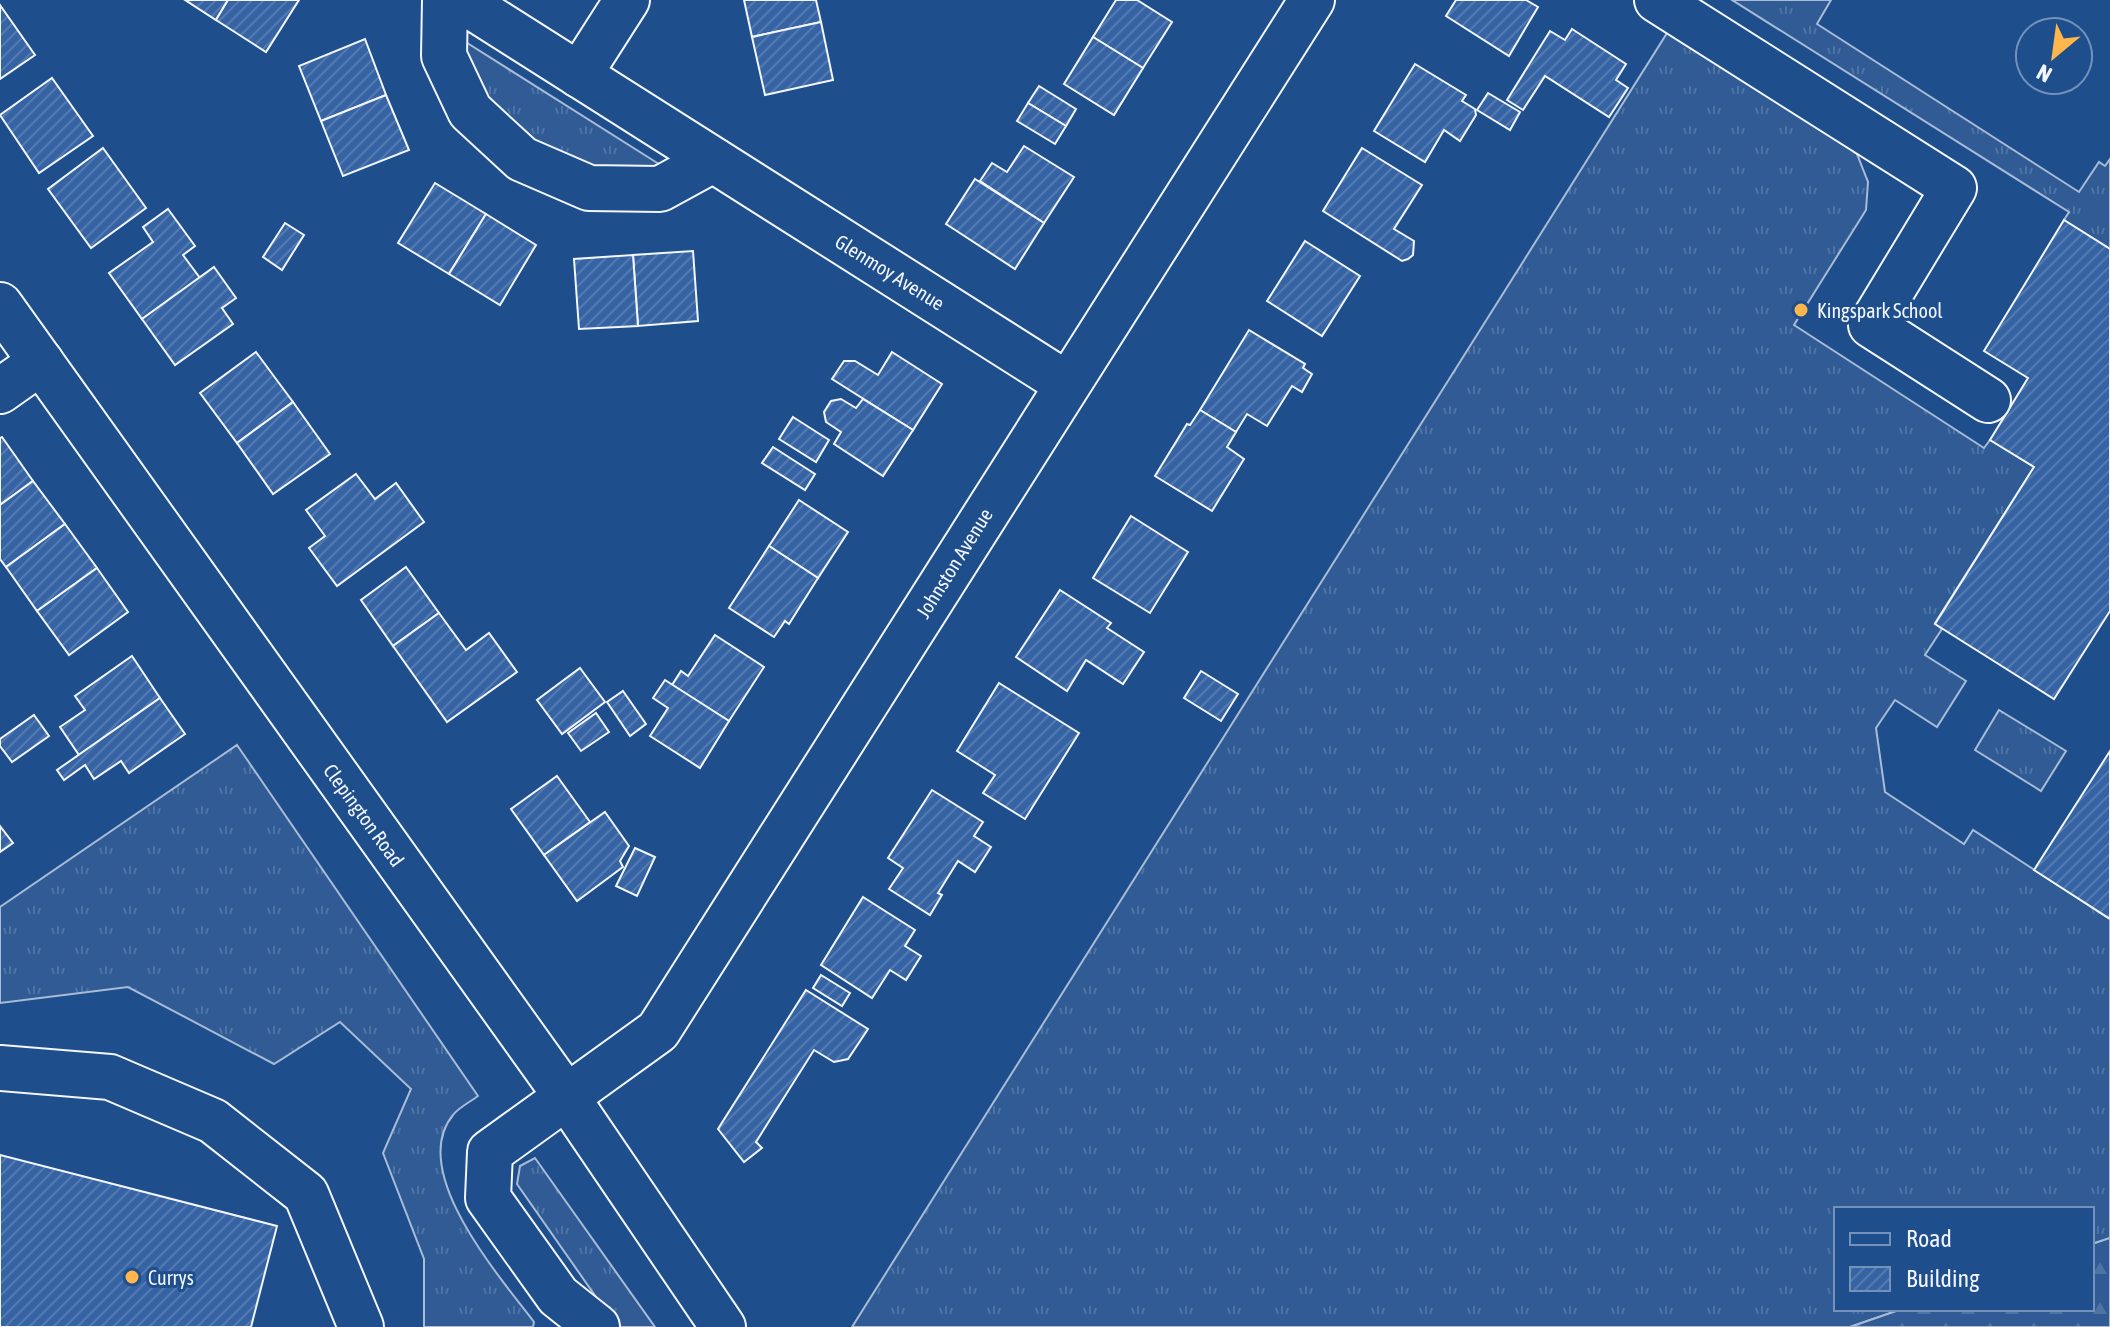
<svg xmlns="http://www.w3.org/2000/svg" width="2110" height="1327" font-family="'Asap Condensed',sans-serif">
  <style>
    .grass { fill: url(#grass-tufts); stroke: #a8bbd7; stroke-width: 2 }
    .forest { fill: url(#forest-firs); stroke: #a8bbd7; stroke-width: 2 }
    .building { fill: url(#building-hatch); stroke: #f2f6ff; stroke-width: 2 }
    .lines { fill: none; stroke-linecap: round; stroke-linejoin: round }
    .minor-casing { stroke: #f2f6ff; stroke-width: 48 }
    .major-casing { stroke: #f2f6ff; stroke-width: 48 }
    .minor { stroke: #1f4e8c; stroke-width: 44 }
    .major { stroke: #1f4e8c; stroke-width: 44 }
    .poi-dot { fill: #ffb74d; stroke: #1f4e8c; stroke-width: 3 }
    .labels { text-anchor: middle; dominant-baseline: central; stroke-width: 6; stroke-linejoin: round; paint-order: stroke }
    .street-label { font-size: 20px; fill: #f2f6ff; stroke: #1f4e8c }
    .poi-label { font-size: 20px; fill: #f2f6ff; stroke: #1f4e8c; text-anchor: start }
  </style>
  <defs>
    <pattern id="grass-tufts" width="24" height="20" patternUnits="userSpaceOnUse" patternTransform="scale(2)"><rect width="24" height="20" fill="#305b95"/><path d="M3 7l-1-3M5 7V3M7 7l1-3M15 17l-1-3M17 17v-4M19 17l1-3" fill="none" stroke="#4e73a5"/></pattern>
    <pattern id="forest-firs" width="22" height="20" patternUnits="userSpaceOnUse" patternTransform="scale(2)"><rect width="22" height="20" fill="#305b95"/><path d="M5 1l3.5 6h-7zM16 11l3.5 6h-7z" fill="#4e73a5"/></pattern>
    <pattern id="building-hatch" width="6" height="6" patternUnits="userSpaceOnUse" patternTransform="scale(2)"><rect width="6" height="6" fill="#3563a3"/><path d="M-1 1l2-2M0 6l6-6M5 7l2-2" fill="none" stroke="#537ab1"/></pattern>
  </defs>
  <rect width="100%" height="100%" fill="#1f4e8c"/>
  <g class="grass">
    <path d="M 1732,0 L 1831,0 L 1817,24 L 2079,192 L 2099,162 L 2105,166 L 2110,159 L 2110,249 L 2064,220 L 2069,212 Z"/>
    <path d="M 1669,30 L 1855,149 L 1868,182 L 1866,210 L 1794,325 L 1984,448 L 1990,440 L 2034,467 L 1935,623 L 1942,629 L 1925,655 L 1966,681 L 1937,727 L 1895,700 L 1876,728 L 1885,792 L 1964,844 L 1973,830 L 2110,919 L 2110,1238 L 2092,1244 L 2092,1209 L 1836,1209 L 1836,1309 L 1902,1309 L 1850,1327 L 852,1327 Z"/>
    <path d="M 453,34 L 670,171 L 562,167 L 505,130 Z"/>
    <path d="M 1999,710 L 2066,751 L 2041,791 L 1975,750 Z"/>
    <path d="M 237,745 L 478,1096 C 470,1102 458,1108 453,1115 C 407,1171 500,1277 534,1322 L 533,1327 L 424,1327 L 424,1259 L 383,1153 L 411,1089 L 340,1022 L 274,1064 L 128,987 L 0,1003 L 0,907 Z"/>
    <path d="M 535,1158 L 655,1327 L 617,1327 L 517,1184 L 520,1166 Z"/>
  </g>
  <path class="forest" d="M 2110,1238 L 2110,1327 L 1850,1327 L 1902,1309 L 2092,1309 L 2092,1244 Z"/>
  <g class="building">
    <path d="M 185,0 L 228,0 L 216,20 Z"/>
    <path d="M 228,0 L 299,0 L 266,52 L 216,20 Z"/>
    <path d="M 744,0 L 816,0 L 821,22 L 752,37 Z"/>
    <path d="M 1116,0 L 1137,0 L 1172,22 L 1143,68 L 1093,37 Z"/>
    <path d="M 1456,0 L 1526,0 L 1538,7 L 1509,56 L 1446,16 Z"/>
    <path d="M 0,5 L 35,55 L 0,79 Z"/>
    <path d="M 821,22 L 833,80 L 765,95 L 752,37 Z"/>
    <path d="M 1572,29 L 1626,64 L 1616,80 L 1628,88 L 1609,117 L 1545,76 L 1523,110 L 1507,100 L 1550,31 L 1565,40 Z"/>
    <path d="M 1093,37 L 1143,68 L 1114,115 L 1064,84 Z"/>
    <path d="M 365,39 L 386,95 L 321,121 L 299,66 Z"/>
    <path d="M 1415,64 L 1466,95 L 1462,101 L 1475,109 L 1476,115 L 1460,141 L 1444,130 L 1425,162 L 1374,131 Z"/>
    <path d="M 52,78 L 93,136 L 39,173 L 0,115 Z"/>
    <path d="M 1039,86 L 1076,109 L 1066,126 L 1028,103 Z"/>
    <path d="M 1488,93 L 1520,112 L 1510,130 L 1477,110 Z"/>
    <path d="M 386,95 L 409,150 L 343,176 L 321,121 Z"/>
    <path d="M 1028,103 L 1066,126 L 1055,144 L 1017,121 Z"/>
    <path d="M 1024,146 L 1074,177 L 1044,223 L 980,181 L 992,163 L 1007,172 Z"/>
    <path d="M 103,148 L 146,208 L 91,248 L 48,189 Z"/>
    <path d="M 1362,148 L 1422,185 L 1394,229 L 1414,241 L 1413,255 L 1408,259 L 1402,261 L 1323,211 Z"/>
    <path d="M 975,179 L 1044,223 L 1015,269 L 946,224 Z"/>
    <path d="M 435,183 L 486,214 L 449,274 L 398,243 Z"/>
    <path d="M 168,209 L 195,246 L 183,255 L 200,278 L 142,319 L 109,273 L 153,242 L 143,227 Z"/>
    <path d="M 486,214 L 536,245 L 500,305 L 449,274 Z"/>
    <path d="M 2064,220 L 2110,249 L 2110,611 L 2054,699 L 1935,624 L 2034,467 L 1990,440 L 2028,378 L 1984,351 Z"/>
    <path d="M 285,223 L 304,235 L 282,270 L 263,257 Z"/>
    <path d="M 1305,241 L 1360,276 L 1322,336 L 1267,301 Z"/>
    <path d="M 693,251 L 698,321 L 638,326 L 633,255 Z"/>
    <path d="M 633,255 L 638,326 L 579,329 L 574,259 Z"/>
    <path d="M 214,267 L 236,298 L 222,308 L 233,324 L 175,365 L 142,319 Z"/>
    <path d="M 1249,330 L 1305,364 L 1303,368 L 1312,374 L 1302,392 L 1292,386 L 1267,426 L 1247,414 L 1236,432 L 1200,410 Z"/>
    <path d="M 256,352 L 293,402 L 237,443 L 200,393 Z"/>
    <path d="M 892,352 L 942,384 L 913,430 L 832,379 L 844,361 L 855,361 L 878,375 Z"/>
    <path d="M 841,399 L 856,408 L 863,399 L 913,430 L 883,476 L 834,444 L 841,432 L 826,422 L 824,412 L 831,401 Z"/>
    <path d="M 293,402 L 330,454 L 273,494 L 237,443 Z"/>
    <path d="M 1200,410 L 1236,432 L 1227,447 L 1244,459 L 1212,511 L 1155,476 L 1187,424 L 1190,425 Z"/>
    <path d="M 793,417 L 829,440 L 816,462 L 779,439 Z"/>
    <path d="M 2,437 L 33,481 L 0,505 L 0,438 Z"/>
    <path d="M 773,447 L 815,474 L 805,490 L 762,463 Z"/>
    <path d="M 356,474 L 375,499 L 396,483 L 424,522 L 337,586 L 309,548 L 325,536 L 306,510 Z"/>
    <path d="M 33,481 L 65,524 L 6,567 L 0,559 L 0,505 Z"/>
    <path d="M 799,500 L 848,532 L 818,578 L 769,546 Z"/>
    <path d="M 1131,516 L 1188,552 L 1150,613 L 1093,578 Z"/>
    <path d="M 65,524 L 97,568 L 37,611 L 6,567 Z"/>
    <path d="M 769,546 L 818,578 L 789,624 L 785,621 L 774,637 L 729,608 Z"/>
    <path d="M 406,567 L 439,613 L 393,646 L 361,600 Z"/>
    <path d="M 97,568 L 128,612 L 69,655 L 37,611 Z"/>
    <path d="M 1060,590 L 1111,623 L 1107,628 L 1144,652 L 1123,684 L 1086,660 L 1067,691 L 1016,657 Z"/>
    <path d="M 439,613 L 466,650 L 489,633 L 517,672 L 447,722 L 393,646 Z"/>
    <path d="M 715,635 L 764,667 L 729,721 L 672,685 L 681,671 L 688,676 Z"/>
    <path d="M 132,656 L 160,698 L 79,755 L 60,727 L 85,710 L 75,696 Z"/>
    <path d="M 580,668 L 605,702 L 562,734 L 537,700 Z"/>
    <path d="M 1201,671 L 1238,694 L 1221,721 L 1184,698 Z"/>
    <path d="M 665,680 L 729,721 L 700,768 L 650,736 L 668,708 L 653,698 Z"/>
    <path d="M 999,683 L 1079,733 L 1025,819 L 983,793 L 995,775 L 957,751 Z"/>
    <path d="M 623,691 L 646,724 L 630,736 L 607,702 Z"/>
    <path d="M 160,698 L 185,734 L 129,773 L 121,761 L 94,779 L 85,765 L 64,780 L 57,770 Z"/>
    <path d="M 596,713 L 609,732 L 581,751 L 568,733 Z"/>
    <path d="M 34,715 L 49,736 L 12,762 L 0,746 L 0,739 Z"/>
    <path d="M 2110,751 L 2110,919 L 2034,870 Z"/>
    <path d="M 557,776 L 590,822 L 544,855 L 511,809 Z"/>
    <path d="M 932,790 L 983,822 L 974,836 L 991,847 L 975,872 L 958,861 L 938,893 L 942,895 L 930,915 L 889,889 L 903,868 L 888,858 Z"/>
    <path d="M 605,812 L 629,846 L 620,861 L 623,867 L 577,901 L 544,855 Z"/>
    <path d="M 0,826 L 13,843 L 0,852 Z"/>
    <path d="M 635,848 L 655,857 L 637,896 L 616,886 Z"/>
    <path d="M 863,897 L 915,930 L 905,946 L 921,956 L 906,980 L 890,970 L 872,998 L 821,965 Z"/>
    <path d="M 821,975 L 850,993 L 842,1006 L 813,988 Z"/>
    <path d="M 806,990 L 868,1029 L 848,1059 L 834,1062 L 814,1050 L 756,1142 L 762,1148 L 744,1162 L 718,1129 Z"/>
    <path d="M 0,1155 L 277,1226 L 251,1327 L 0,1327 Z"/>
  </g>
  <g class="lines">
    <g class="minor-casing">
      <g id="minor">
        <path d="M 445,0 L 444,56 L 470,111 L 522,159 L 589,188 L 660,189 L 713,160"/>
        <path d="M 461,0 L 1067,384"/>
        <path d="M 1657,0 L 1954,188 L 1871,325 L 1988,400"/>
        <path d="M 579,75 L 627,0"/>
        <path d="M 0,391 L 41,362"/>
        <path d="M 0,1068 L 110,1077 L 213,1121 L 306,1194 L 361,1327"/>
        <path d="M 597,1327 L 558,1296 L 488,1198 L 490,1152 L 658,1031 L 1312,0"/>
      </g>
    </g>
    <g class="major-casing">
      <path id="major" d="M 0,305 L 566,1096 L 723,1327"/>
    </g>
    <use href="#minor" class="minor"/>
    <use href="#major" class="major"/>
  </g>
  <g class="poi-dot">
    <circle cx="1801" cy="310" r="8"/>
    <circle cx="132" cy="1277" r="8"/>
  </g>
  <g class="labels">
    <g class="street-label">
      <text transform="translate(890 272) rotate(32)">Glenmoy Avenue</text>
      <text transform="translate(954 563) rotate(-58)">Johnston Avenue</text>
      <text transform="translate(364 815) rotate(54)">Clepington Road</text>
    </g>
    <g class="poi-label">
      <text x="1817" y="310">Kingspark School</text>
      <text x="148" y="1277">Currys</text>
    </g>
  </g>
  <rect x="1834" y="1207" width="260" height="104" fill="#1f4e8c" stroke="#7391ba" stroke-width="2"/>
  <rect x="1850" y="1233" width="40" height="12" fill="#1f4e8c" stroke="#7391ba" stroke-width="2"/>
  <text x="1906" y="1247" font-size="24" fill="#f2f6ff">Road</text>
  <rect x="1850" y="1267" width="40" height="24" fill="url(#building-hatch)" stroke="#7391ba" stroke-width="2"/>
  <text x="1906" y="1287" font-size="24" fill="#f2f6ff">Building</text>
  <g transform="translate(2054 56) rotate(209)"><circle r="38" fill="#1f4e8c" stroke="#7391ba" stroke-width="2"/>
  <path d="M0-6L14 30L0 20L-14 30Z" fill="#ffb74d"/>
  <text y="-12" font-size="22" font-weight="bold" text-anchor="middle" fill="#f2f6ff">N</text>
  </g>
</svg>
